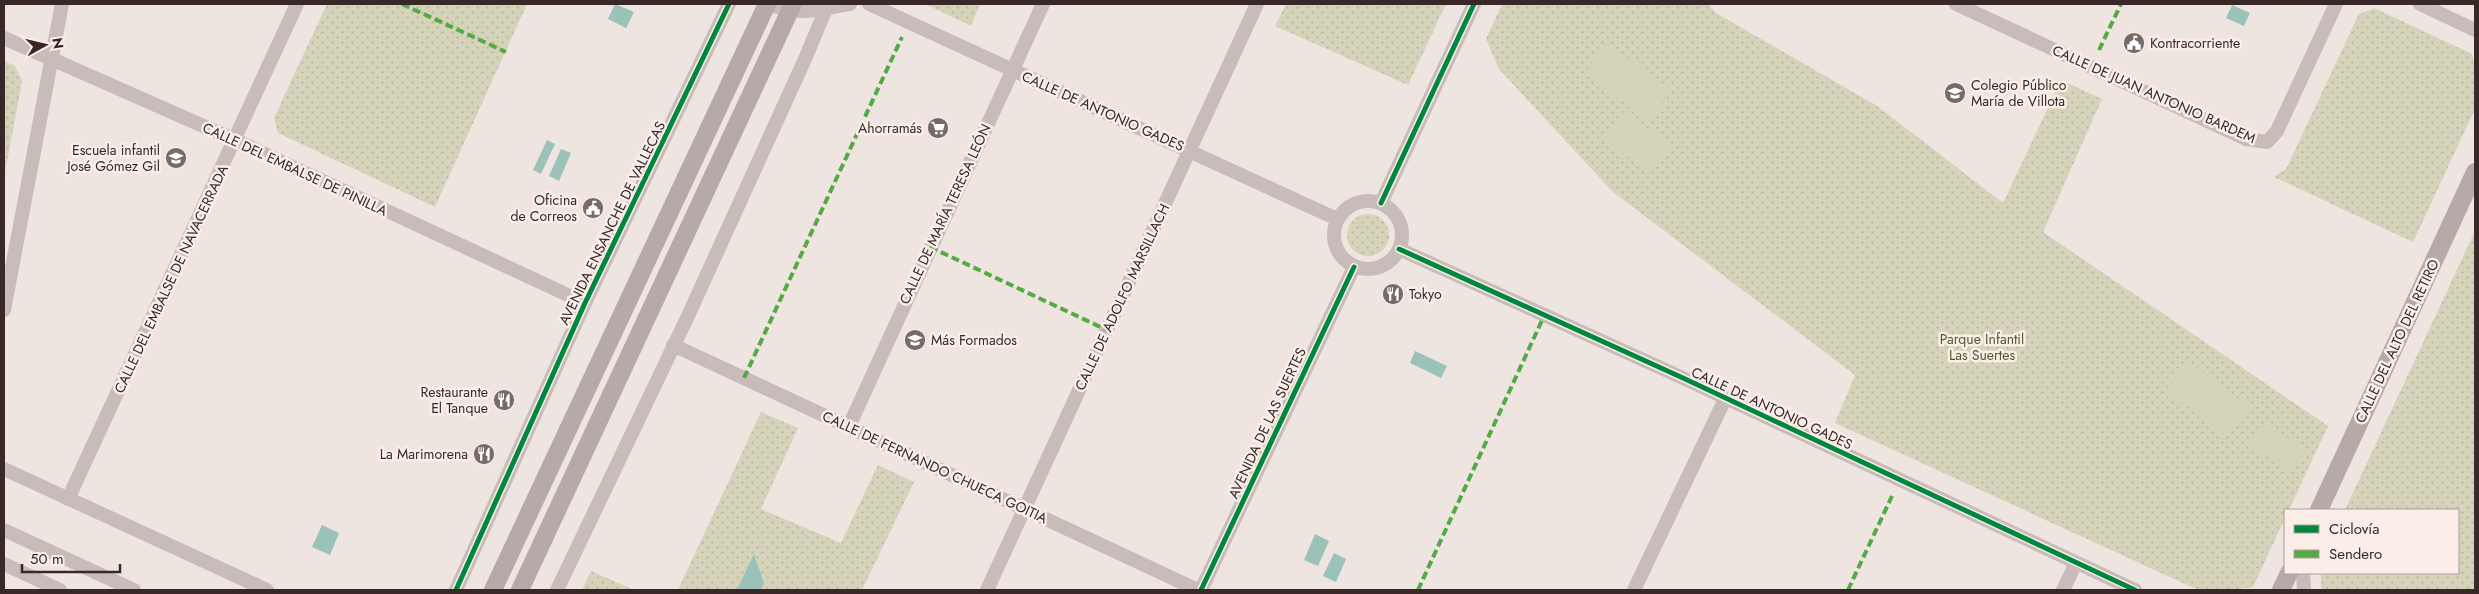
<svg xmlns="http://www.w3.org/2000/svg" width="2479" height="594" font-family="Jost,sans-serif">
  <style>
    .park { fill: url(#park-dots) }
    .pitch { fill: #d5d3b9 }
    .water { fill: #9ac2b9 }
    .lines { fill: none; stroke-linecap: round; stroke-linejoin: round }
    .minor { stroke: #c7bcb9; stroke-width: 14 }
    .major { stroke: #b6aaa8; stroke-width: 18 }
    .quiet { stroke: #5a4; stroke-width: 4; stroke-dasharray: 8 4; stroke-linecap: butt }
    .cycleway-casing { stroke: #fbede7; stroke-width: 8 }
    .cycleway { stroke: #00873e; stroke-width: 5 }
    .labels { text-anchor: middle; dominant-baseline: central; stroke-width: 5; stroke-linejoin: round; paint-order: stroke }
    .poi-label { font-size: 14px; fill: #382827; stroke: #fbede7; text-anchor: end }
    .street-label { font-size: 14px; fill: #382827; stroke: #fbede7 }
    .park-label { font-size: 14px; fill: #525928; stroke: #fbede7 }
  </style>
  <defs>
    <pattern id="park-dots" width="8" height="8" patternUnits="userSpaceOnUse" patternTransform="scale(1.25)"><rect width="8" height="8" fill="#d5d3b9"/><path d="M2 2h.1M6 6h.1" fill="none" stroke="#b8b59f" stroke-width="1.8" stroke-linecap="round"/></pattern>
  </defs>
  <rect width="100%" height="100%" fill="#eee4e0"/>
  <g class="park">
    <path d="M 327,4 L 527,4 L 435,207 L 278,133 L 274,118 Z"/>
    <path d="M 925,4 L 980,4 L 971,26 Z"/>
    <path d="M 1286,4 L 1446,4 L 1408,85 L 1275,26 Z"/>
    <path d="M 1502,4 L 1708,4 L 1716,13 L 1877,106 L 2003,203 L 2061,80 L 2102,99 L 2043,232 L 2328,426 L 2289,510 L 2285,510 L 2285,518 L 2253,587 L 2232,590 L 2198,590 L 1835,423 L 1855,375 L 1613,192 L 1499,69 L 1486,39 Z"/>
    <path d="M 2374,8 L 2472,54 L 2475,66 L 2475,109 L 2413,242 L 2274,177 L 2286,169 L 2359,14 Z"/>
    <path d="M 4,61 L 15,66 L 22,81 L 4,178 Z"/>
    <circle cx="1368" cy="235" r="21"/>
    <path d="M 2475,231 L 2475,590 L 2321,590 L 2321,573 L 2458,573 L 2458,510 L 2345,510 Z"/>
    <path d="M 761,412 L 798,428 L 761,509 L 841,543 L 878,465 L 914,482 L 862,590 L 678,590 Z"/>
    <path d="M 591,571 L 634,590 L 582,590 Z"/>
  </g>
  <g class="pitch">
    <path d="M 1606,43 L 1672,90 L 1650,121 L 1584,74 Z"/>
    <path d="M 1623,111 L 1671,145 L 1651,174 L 1603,140 Z"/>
    <path d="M 2188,361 L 2249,407 L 2226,437 L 2166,390 Z"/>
    <path d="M 2266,420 L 2307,453 L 2290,475 L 2249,442 Z"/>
  </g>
  <g class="water">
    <path d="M 615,4 L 634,12 L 626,28 L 608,19 Z"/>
    <path d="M 2232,5 L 2250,13 L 2244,26 L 2226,18 Z"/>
    <path d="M 547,140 L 555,144 L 541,174 L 533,170 Z"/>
    <path d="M 561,149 L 571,153 L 559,181 L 549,176 Z"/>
    <path d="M 1415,351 L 1447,366 L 1441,378 L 1410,363 Z"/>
    <path d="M 322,525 L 339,533 L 330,555 L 312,547 Z"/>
    <path d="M 1315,534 L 1329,541 L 1318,566 L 1304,560 Z"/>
    <path d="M 1334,553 L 1346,559 L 1336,582 L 1323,576 Z"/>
    <path d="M 754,554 L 764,583 L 761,590 L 737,590 Z"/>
  </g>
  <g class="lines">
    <g class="minor">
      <path d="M 768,4 C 804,16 814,10 850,4"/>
      <path d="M 869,4 L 1337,219"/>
      <path d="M 1956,4 L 2246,139 L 2267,142 L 2277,131 L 2336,4"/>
      <path d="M 2420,4 L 2475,30"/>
      <path d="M 4,38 L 235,140 L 585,303"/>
      <circle cx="1368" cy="235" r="34"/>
      <path d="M 1381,203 L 1474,4"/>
      <path d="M 1399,249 L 1683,378 L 2135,590"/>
      <path d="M 4,310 L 62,4"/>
      <path d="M 673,345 L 1198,590"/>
      <path d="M 849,426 L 1043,4"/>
      <path d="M 4,469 L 267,590"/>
      <path d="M 68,499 L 297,4"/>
      <path d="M 4,530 L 134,590"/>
      <path d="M 4,564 L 60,590"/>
      <path d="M 2303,573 L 2304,590"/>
      <path d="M 456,590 L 585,303 L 729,4"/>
      <path d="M 557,590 L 688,316 L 805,59 L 828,4"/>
      <path d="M 987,590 L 1257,4"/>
      <path d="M 1201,590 L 1354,267"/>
      <path d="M 1634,590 L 1725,399"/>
      <path d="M 2063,590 L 2076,563"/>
    </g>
    <g class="major">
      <path d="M 2319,510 L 2475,172"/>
      <path d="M 493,590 L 767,4"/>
      <path d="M 520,590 L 793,4"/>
      <path d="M 2281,590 L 2289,573"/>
    </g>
    <g class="quiet">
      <path d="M 402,4 L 506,52"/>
      <path d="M 2099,50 L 2121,4"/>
      <path d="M 930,247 L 1107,330"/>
      <path d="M 744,378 L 902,37"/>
      <path d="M 1418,590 L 1544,316"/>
      <path d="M 1848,590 L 1892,496"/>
    </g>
    <g class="cycleway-casing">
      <g id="cycleway">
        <path d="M 1381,203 L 1474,4"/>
        <path d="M 1399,249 L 1683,378 L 2135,590"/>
        <path d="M 456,590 L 585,303 L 729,4"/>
        <path d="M 1201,590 L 1354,267"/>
      </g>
    </g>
    <use href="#cycleway" class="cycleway"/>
  </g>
  <defs>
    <g id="civic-disc" transform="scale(1.125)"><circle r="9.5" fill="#786a68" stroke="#fbede7"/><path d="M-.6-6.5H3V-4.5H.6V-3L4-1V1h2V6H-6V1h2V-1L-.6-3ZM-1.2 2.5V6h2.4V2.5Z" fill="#fff"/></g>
    <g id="school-disc" transform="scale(1.125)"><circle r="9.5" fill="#786a68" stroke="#fbede7"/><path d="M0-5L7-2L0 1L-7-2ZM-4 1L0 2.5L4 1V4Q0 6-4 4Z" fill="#fff"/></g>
    <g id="supermarket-disc" transform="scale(1.125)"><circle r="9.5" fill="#786a68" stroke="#fbede7"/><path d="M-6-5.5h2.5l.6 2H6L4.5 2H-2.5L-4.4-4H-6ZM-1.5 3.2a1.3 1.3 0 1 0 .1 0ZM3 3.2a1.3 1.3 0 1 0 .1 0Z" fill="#fff"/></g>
    <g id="restaurant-disc" transform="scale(1.125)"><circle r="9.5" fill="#786a68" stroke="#fbede7"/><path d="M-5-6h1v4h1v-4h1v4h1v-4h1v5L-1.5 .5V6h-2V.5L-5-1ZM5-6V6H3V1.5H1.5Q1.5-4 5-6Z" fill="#fff"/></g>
  </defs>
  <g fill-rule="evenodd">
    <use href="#civic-disc" x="2134" y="43"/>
    <use href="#school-disc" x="1955" y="93"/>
    <use href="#supermarket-disc" x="938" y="128"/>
    <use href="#school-disc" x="176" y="158"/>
    <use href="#civic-disc" x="593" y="208"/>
    <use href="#restaurant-disc" x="1393" y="294"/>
    <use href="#school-disc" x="915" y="340"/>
    <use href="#restaurant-disc" x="504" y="400"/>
    <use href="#restaurant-disc" x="484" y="454"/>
  </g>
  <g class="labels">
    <g class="poi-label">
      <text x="2150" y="43" text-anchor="start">Kontracorriente</text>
      <text x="1971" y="85" text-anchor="start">Colegio Público<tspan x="1971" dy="16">María de Villota</tspan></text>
      <text x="922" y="128">Ahorramás</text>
      <text x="160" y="150">Escuela infantil<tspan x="160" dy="16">José Gómez Gil</tspan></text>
      <text x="577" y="200">Oficina<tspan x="577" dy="16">de Correos</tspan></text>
      <text x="1409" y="294" text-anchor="start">Tokyo</text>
      <text x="931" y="340" text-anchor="start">Más Formados</text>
      <text x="488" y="392">Restaurante<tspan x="488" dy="16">El Tanque</tspan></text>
      <text x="468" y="454">La Marimorena</text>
    </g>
    <g class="street-label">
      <text transform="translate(2154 94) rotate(24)">CALLE DE JUAN ANTONIO BARDEM</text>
      <text transform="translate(1103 111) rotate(24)">CALLE DE ANTONIO GADES</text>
      <text transform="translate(295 169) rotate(25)">CALLE DEL EMBALSE DE PINILLA</text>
      <text transform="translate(945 214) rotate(-65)">CALLE DE MARÍA TERESA LEÓN</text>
      <text transform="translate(612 223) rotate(-64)">AVENIDA ENSANCHE DE VALLECAS</text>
      <text transform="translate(171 279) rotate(-65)">CALLE DEL EMBALSE DE NAVACERRADA</text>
      <text transform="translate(1122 297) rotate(-65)">CALLE DE ADOLFO MARSILLACH</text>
      <text transform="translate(2397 341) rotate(-65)">CALLE DEL ALTO DEL RETIRO</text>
      <text transform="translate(1772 408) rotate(25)">CALLE DE ANTONIO GADES</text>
      <text transform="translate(1267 423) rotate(-65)">AVENIDA DE LAS SUERTES</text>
      <text transform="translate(935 467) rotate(25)">CALLE DE FERNANDO CHUECA GOITIA</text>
    </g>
    <g class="park-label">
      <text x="1982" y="339">Parque Infantil<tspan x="1982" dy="16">Las Suertes</tspan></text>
    </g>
  </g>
  <rect width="2479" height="594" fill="none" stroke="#382827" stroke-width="10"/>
  <rect x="2284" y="509" width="175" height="65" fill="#fbede7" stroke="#ad9e9a"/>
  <rect x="2294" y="525" width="25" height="8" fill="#00873e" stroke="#ad9e9a"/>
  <text x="2329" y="534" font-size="15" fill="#382827">Ciclovía</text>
  <rect x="2294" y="550" width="25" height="8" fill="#55aa44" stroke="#ad9e9a"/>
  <text x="2329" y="559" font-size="15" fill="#382827">Sendero</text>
  <g transform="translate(45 45) rotate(82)" stroke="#fbede7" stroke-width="4" paint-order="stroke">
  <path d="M0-4L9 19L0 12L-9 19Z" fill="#382827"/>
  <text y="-8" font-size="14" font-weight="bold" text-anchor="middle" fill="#382827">N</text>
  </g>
  <path d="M22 564v8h98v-8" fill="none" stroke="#382827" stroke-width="2.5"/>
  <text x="30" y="564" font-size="15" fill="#382827" stroke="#fbede7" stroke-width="4" paint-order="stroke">50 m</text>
</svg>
